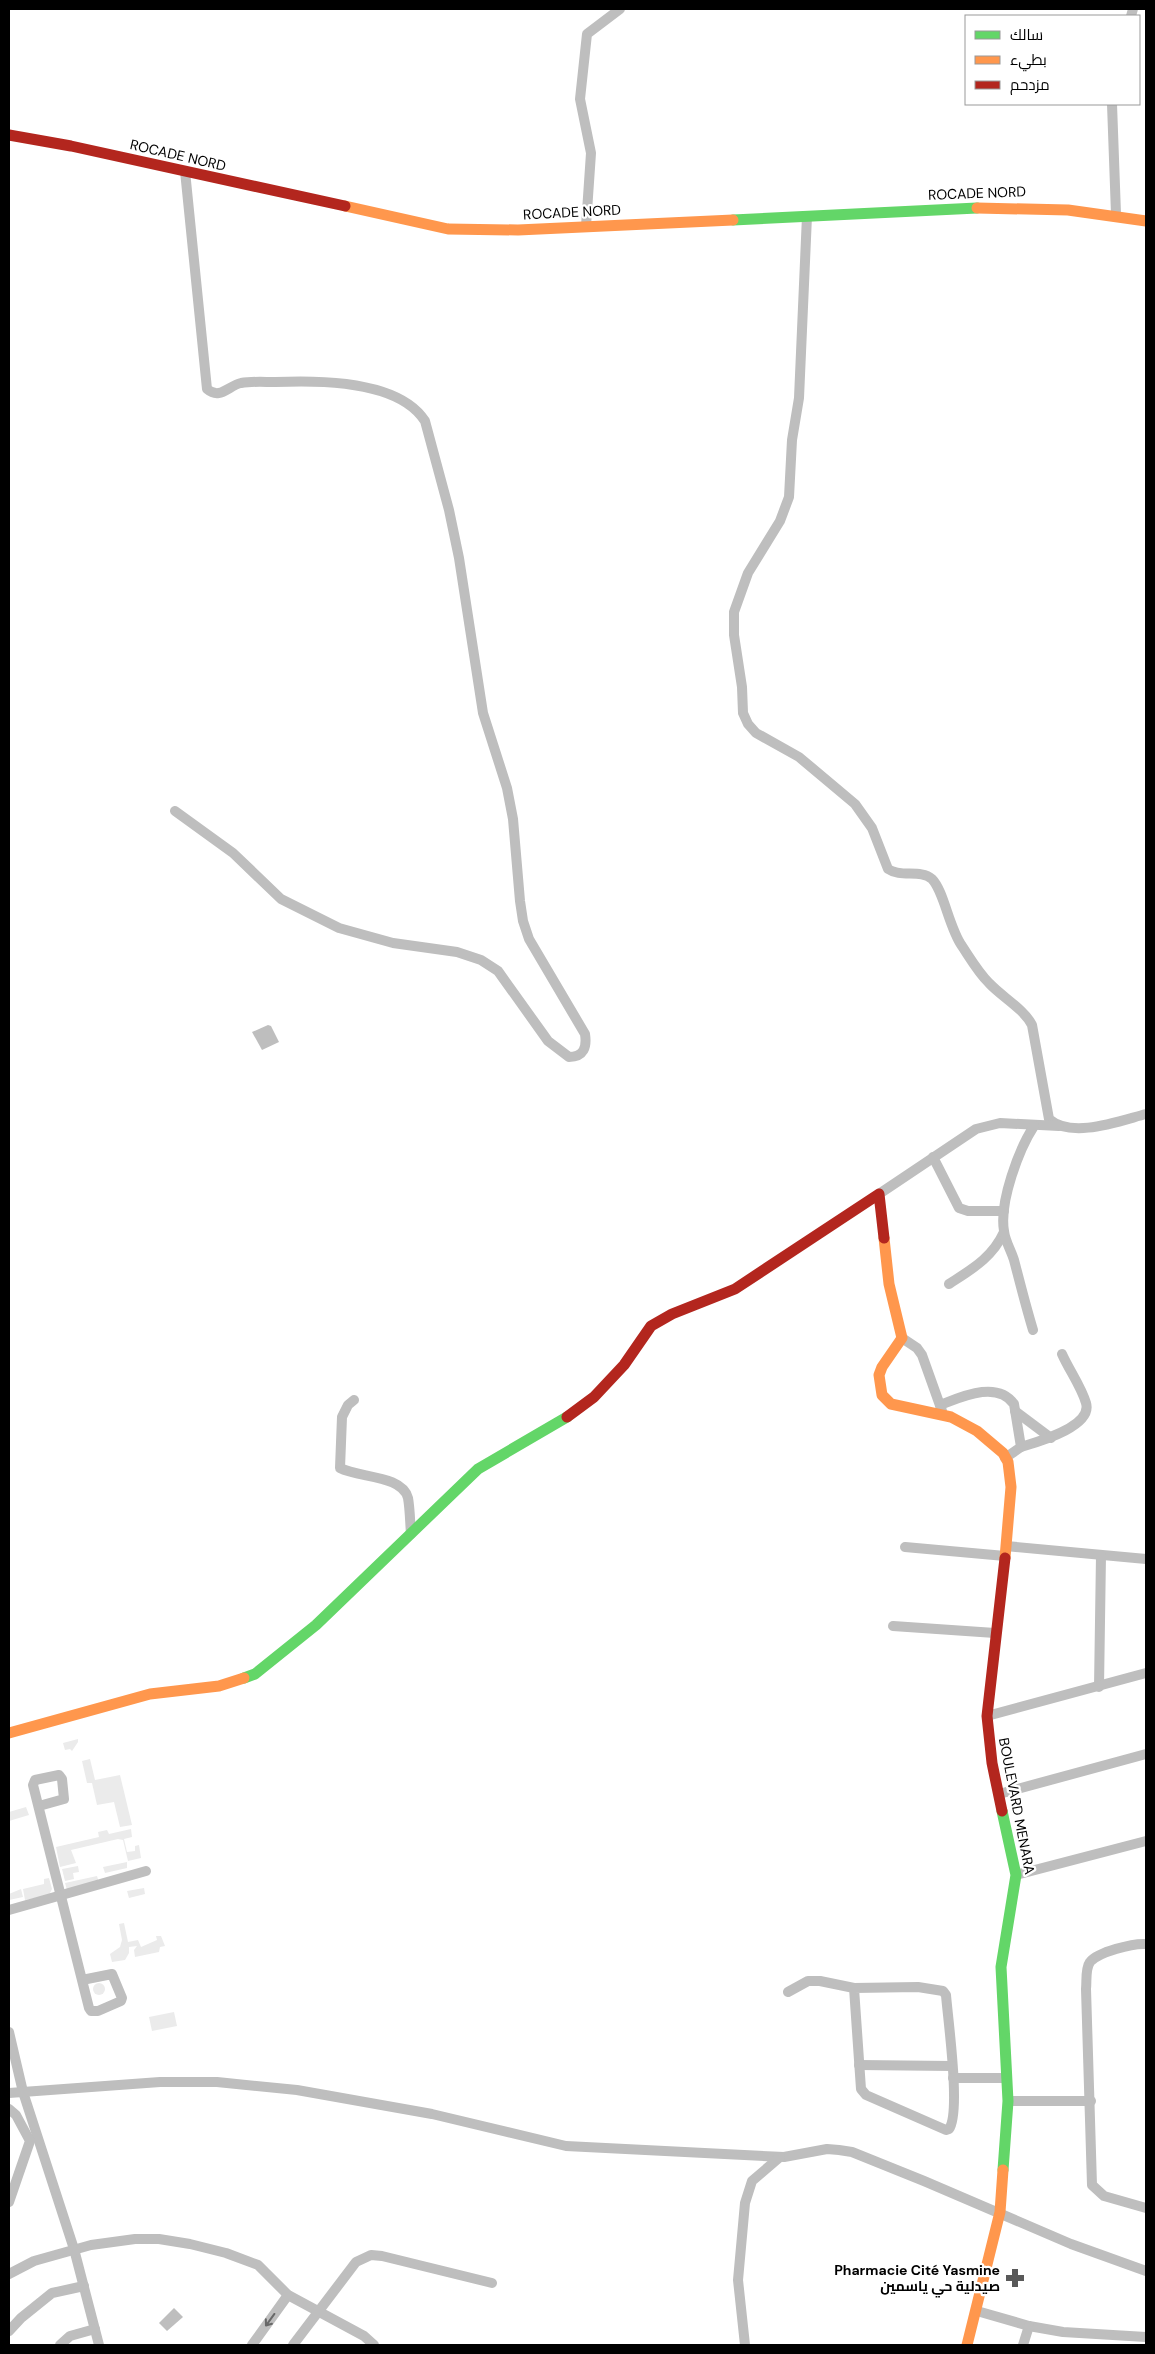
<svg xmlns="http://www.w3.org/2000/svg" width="1155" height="2354" font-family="'DM Sans',Cairo,sans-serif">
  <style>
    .green { fill: #ebebeb }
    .water { fill: #bebebe }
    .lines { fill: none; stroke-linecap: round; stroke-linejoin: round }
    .street { stroke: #bebebe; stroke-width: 10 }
    .fast { stroke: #63d668; stroke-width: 11 }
    .slow { stroke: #ff974d; stroke-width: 11 }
    .jam { stroke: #b3261e; stroke-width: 11 }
    .oneway { stroke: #686868 }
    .labels { text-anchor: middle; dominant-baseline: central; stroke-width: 4.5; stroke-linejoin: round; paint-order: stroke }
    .street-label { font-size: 14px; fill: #000; stroke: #fff }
    .poi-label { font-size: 14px; font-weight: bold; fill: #000; stroke: #fff; text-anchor: end }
  </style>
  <rect width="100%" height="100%" fill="#fff"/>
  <g class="green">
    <path d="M 78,1739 L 78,1742 L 72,1751 L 70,1749 L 65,1750 L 63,1743 Z"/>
    <path d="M 90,1759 L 95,1780 L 120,1775 L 132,1825 L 120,1827 L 114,1802 L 97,1805 L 92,1783 L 87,1783 L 82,1761 Z"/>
    <path d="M 26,1807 L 29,1815 L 9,1821 L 9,1812 Z"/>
    <path d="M 131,1829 L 132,1837 L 124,1839 L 127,1852 L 135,1851 L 135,1846 L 139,1845 L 141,1858 L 128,1861 L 123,1840 L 118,1839 L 71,1850 L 76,1863 L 60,1867 L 56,1847 L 99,1837 L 98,1832 L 107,1830 L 109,1834 Z"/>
    <path d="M 127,1862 L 127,1868 L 105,1873 L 103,1867 Z"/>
    <path d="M 78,1866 L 79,1872 L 73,1873 L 74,1879 L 65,1881 L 62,1869 Z"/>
    <path d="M 97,1876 L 99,1883 L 67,1890 L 65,1883 Z"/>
    <path d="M 49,1878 L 52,1889 L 49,1895 L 25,1900 L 23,1889 L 44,1884 L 44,1879 Z"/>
    <path d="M 144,1888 L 145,1894 L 129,1898 L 127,1891 Z"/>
    <path d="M 21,1889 L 23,1897 L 9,1900 L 9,1894 Z"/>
    <path d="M 124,1923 L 128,1942 L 138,1940 L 141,1947 L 157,1940 L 156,1936 L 161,1936 L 165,1946 L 160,1947 L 159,1952 L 135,1957 L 134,1950 L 137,1946 L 129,1947 L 129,1953 L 125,1960 L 112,1962 L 110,1954 L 120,1947 L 122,1940 L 119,1924 Z"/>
    <circle cx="99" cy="1989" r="6"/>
    <path d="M 174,2012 L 177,2026 L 152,2031 L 149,2017 Z"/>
  </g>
  <g class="water">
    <path d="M 268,1025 L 271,1026 L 279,1042 L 262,1050 L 252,1032 Z"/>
    <path d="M 174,2308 L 183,2317 L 167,2331 L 159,2323 Z"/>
  </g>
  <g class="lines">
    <g class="street">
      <path d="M 1131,16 L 1133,9"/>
      <path d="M 1112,104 L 1116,214"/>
      <path d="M 807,216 L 799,398 L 792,440 L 789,497 L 780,521 L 748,573 L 734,612 L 734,635 L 742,687 L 743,713 L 748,724 L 756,733 L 799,757 L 855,804 L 872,828 L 888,869 C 901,878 920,869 932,879 C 944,891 949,928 962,946 C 970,958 978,972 989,983 C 1002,997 1024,1009 1032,1025 L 1049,1119 C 1072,1139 1119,1121 1146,1114"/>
      <path d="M 586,226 L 591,153 L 580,99 L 587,34 L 620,9"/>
      <path d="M 175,811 L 233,853 L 281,899 L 339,928 L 393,943 L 457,952 L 481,960 L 498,971 L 548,1041 L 569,1057 C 584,1057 587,1047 585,1034 L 529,939 L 523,921 L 520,901 L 513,819 L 507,788 L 483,713 L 459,558 L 449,510 L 425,421 C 399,380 319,380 275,382 C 264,382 252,381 241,383 C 228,386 220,400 207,389 L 185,171"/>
      <path d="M 933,1157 L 959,1208 L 968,1211 L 1004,1211"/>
      <path d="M 879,1194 L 976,1129 L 1000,1123 L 1059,1126"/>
      <path d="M 949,1284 C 972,1269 992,1258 1004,1232"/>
      <path d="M 1033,1330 C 1026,1307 1020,1283 1014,1260 C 1011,1250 1005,1241 1004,1231 C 999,1202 1019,1149 1034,1126"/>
      <path d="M 902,1338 L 917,1348 L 922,1355 L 942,1411"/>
      <path d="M 354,1400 L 348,1405 L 342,1417 L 340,1468 C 359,1478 402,1475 408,1498 C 410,1509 410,1522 411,1534"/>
      <path d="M 940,1405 C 961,1397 997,1380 1014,1404 L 1021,1447 L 1005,1458"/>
      <path d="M 1015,1411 L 1051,1438"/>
      <path d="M 1021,1447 C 1037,1442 1093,1427 1086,1403 C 1081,1386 1069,1370 1062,1354"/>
      <path d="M 1006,1546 L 1146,1559"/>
      <path d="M 905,1547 L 1005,1556"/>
      <path d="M 893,1626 L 995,1633"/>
      <path d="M 1099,1687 L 1101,1555"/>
      <path d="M 987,1716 L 1146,1673"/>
      <path d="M 999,1794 L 1146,1754"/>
      <path d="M 39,1806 L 64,1799 L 62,1779 L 59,1775 L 35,1780 L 33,1785 L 89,2008 L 91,2011 L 98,2011 L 121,2001 L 122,1998 L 112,1974 L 82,1980"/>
      <path d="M 1016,1875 L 1146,1841"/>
      <path d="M 9,1910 L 146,1871"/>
      <path d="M 1146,1944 C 1133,1943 1098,1952 1090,1962 C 1085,1969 1087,1981 1086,1989 L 1092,2185 L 1104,2196 L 1146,2208"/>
      <path d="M 788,1992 L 808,1981 L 820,1981 L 854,1988 L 918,1987 L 943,1991 L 946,1995 C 948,2020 961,2113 949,2129 L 946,2130 L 866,2095 L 861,2089 L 854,1988"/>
      <path d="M 9,2032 L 23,2092 L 74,2249 L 99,2345"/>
      <path d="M 859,2065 L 952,2066"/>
      <path d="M 953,2078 L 1007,2078"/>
      <path d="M 9,2093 L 160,2082 L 217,2082 L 297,2090 L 432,2114 L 566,2146 L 784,2157 L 827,2149 L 839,2150 L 852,2152 L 924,2181 L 1071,2244 L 1146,2271"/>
      <path d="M 1008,2101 L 1091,2101"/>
      <path d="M 9,2109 L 16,2115 L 30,2141 L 9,2202"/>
      <path d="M 9,2274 L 34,2261 L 91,2245 L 135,2239 L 159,2239 L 190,2244 L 226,2253 L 258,2265 L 288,2295 L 364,2336 L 374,2345"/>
      <path d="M 977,2311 L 1029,2326 L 1063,2332 L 1146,2337"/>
      <path d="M 9,2331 L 21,2318 L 52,2293 L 84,2286"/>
      <path d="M 60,2345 L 70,2336 L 95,2329"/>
      <path d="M 252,2345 L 288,2295"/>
      <path d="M 293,2345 L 356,2262 L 371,2255 L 382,2256 L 492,2283"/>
      <path d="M 745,2345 L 738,2280 L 745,2203 L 752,2181 L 780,2157"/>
      <path d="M 1023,2345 L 1029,2326"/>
    </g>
    <g class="fast">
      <path d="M 733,220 L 977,208"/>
      <path d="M 244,1678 L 255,1674 L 316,1625 L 478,1469 L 567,1417"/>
      <path d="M 1002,1811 L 1016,1875 L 1001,1967 L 1008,2101 L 1003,2170"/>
    </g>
    <g class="slow">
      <path d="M 345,206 L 448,229 L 518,230 L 733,220"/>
      <path d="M 977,208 L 1068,210 L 1146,221"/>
      <path d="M 884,1238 L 889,1284 L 902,1338 L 882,1367 L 879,1375 L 882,1395 L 891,1404 L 951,1417 L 977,1431 L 1003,1453 L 1008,1462 L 1011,1487 L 1005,1558"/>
      <path d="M 9,1733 L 150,1694 L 219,1686 L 244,1678"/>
      <path d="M 967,2345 L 1000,2212 L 1003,2170"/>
    </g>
    <g class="jam">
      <path d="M 9,135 L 71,146 L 345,206"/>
      <path d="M 567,1417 L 594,1397 L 624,1365 L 651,1326 L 672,1314 L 735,1289 L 879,1194 L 884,1238"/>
      <path d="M 1002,1811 L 992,1763 L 987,1716 L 1005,1558"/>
    </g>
  </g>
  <defs><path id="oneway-shaft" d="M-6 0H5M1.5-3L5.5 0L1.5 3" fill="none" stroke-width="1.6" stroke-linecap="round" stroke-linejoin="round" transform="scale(1.25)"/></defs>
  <use class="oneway" href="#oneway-shaft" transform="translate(270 2320) rotate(126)"/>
  <defs>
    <g id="pharmacy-bare" transform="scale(1.5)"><path d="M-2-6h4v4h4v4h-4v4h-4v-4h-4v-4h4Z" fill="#595959" stroke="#fff" stroke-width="2.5" paint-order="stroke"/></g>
  </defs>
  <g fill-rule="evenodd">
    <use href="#pharmacy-bare" x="1015" y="2278"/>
  </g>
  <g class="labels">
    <g class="street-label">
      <text transform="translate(178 155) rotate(13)">ROCADE NORD</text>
      <text transform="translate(977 193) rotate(-2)">ROCADE NORD</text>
      <text transform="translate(572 212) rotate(-3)">ROCADE NORD</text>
      <text transform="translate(1017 1806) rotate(79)">BOULEVARD MENARA</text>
    </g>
    <g class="poi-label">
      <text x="1000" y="2270">Pharmacie Cité Yasmine<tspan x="1000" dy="16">صيدلية حي ياسمين</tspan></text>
    </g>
  </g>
  <rect width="1155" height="2354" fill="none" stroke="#000000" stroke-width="20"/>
  <rect x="965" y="15" width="175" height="90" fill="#ffffff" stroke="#999999"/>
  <rect x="975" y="31" width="25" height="8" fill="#63d668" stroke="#999999"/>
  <text x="1010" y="40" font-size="15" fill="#000000">سالك</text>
  <rect x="975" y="56" width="25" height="8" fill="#ff974d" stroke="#999999"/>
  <text x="1010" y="65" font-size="15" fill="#000000">بطيء</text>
  <rect x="975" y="81" width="25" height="8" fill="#b3261e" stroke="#999999"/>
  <text x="1010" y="90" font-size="15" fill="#000000">مزدحم</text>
</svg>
